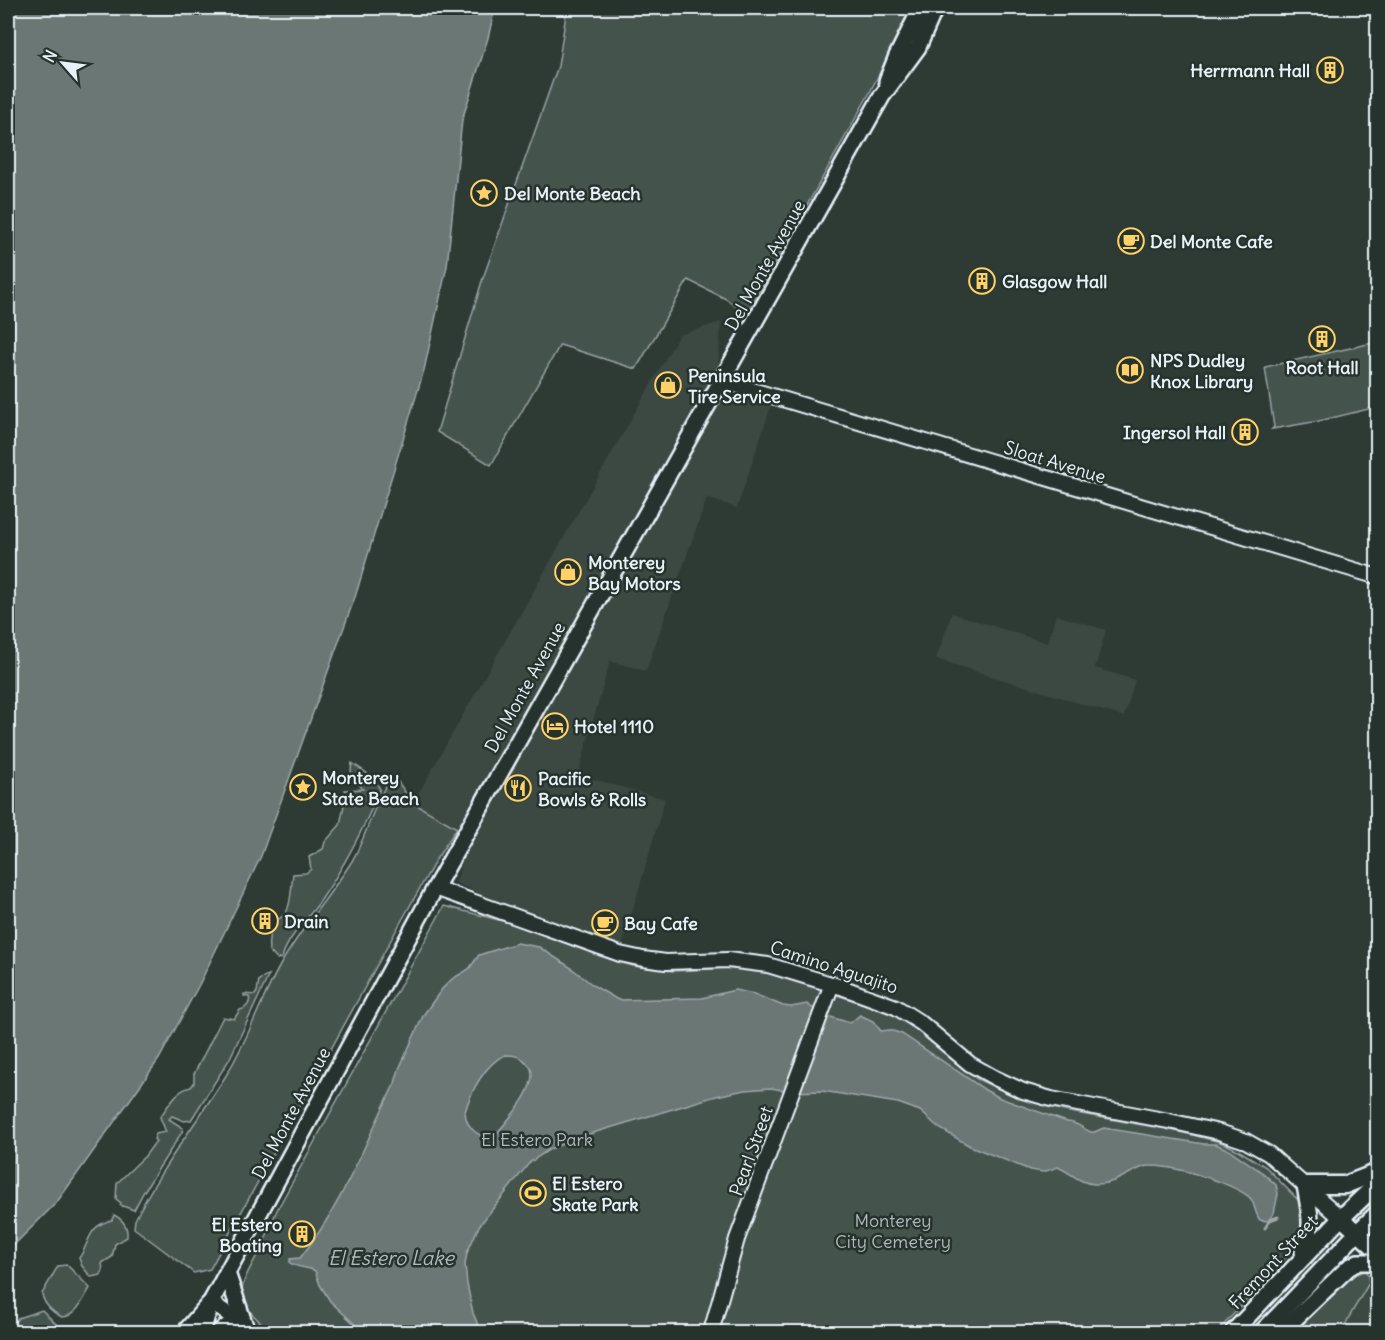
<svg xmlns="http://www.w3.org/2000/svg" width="1385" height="1340" font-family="Delius,sans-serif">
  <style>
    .built { fill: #3b4843 }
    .green { fill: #45524e; stroke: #96a2a3; stroke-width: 1.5 }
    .water { fill: #6b7775; stroke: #9da8a9; stroke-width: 1.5; fill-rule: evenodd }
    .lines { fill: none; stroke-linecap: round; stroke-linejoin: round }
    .stream { stroke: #9da8a9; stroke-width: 3 }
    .secondary-casing { stroke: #e8f1f8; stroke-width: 18 }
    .primary-casing { stroke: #e8f1f8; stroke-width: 20 }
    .highway-casing { stroke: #e8f1f8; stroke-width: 21 }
    .secondary { stroke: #26332d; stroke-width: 14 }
    .primary { stroke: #26332d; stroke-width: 15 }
    .highway { stroke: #26332d; stroke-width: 16 }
    .labels { text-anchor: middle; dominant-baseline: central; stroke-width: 5; stroke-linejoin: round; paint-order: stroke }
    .poi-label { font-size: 18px; font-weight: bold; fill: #e8f1f8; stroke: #26332d; text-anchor: start }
    .street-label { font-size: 18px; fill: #e8f1f8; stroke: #26332d }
    .park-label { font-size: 18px; fill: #afb9bc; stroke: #26332d }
    .water-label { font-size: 20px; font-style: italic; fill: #b0babd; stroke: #26332d }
  </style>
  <rect width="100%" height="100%" fill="#2e3b35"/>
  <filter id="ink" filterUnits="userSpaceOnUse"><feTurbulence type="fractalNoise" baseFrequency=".0167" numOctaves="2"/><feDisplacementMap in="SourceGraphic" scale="12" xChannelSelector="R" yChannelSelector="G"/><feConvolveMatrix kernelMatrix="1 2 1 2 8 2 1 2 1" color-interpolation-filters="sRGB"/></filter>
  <g filter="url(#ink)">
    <g class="built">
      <path d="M 721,322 L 717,392 L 771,406 L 737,508 L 707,498 L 646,671 L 610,661 L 578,775 L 665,799 L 620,954 L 456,883 L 469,834 L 413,803 L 679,335 Z"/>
      <path d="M 952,613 L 1047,643 L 1056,615 L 1106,630 L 1095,668 L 1135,680 L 1124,717 L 936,659 Z"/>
      <path d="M 1351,1271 L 1377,1279 L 1377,1332 L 1289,1332 Z"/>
    </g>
    <g class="green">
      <path d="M 567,8 L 912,8 L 869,94 L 746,315 L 726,299 L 688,280 L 636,369 L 560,345 L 491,465 L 437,432 L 482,281 L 558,66 Z"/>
      <path d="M 1373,343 L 1377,365 L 1377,407 L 1319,421 L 1272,429 L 1274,427 L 1265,367 Z"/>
      <path d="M 352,763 C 363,771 374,776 380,789 C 364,828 345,865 321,900 C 309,918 287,937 282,958 L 277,959 L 269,951 C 268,943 269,928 275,922 C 278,918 283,918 286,913 C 292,902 291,886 293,874 L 306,873 L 311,869 L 309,857 L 323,849 L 325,842 L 340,825 L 344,805 L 350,801 L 345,790 L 363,789 C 354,777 349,780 352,763 Z"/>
      <path d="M 393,775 L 413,803 L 457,828 L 437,858 L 398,927 L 210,1269 L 194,1273 L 134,1228 L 135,1220 C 160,1169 195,1125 225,1077 C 248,1041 260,1000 282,962 C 302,927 330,896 352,861 C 368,834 374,800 393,775 Z"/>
      <path d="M 444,906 L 518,925 L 591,953 L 633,966 L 673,971 L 728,968 L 760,971 L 879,1008 L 908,1023 L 977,1079 L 1019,1098 L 1064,1111 L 1177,1131 L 1220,1142 L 1238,1150 L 1266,1167 L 1300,1202 L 1304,1211 L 1303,1239 L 1217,1332 L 272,1332 C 232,1299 236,1293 260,1250 C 267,1237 271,1223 277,1210 Z"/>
      <path d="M 269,975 L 229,1060 L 191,1120 L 184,1121 L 172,1116 L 169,1119 L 183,1128 L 182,1132 L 143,1193 L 134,1210 L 120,1205 L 121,1203 L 116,1199 L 117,1183 L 145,1156 L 156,1141 L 154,1139 L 156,1134 L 166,1132 L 160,1117 C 169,1105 176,1090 191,1087 L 194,1083 L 194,1074 L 223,1017 L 234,1019 L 240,1010 C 246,1009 251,1003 249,997 L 244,996 L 244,994 L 255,995 L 257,992 L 259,980 Z"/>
      <path d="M 114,1215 C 124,1220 128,1227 127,1237 L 115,1244 L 112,1257 L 102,1263 L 103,1270 L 101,1275 L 91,1277 L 82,1266 L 79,1258 C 91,1241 87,1226 112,1220 Z"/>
      <path d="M 67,1265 L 90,1288 C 84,1298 76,1317 62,1317 C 52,1312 44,1305 42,1294 L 58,1266 Z"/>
      <path d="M 1351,1271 L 1354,1275 L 1364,1271 L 1368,1274 L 1369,1283 L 1349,1317 L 1342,1332 L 1286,1332 Z"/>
      <path d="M 42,1310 L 60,1328 L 56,1332 L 15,1332 L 14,1323 L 18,1318 Z"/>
    </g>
    <g class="water">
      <path d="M 8,8 L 495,8 L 488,38 L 462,120 L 447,266 L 424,370 L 356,594 L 261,856 L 200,983 L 159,1059 L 57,1202 L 8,1251 Z"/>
      <path d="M 517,943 L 539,947 L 570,967 L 594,986 L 618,1000 L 702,998 L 735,990 L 754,994 L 783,1006 L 791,1007 L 807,1004 L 821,1014 L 850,1023 L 860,1015 L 873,1021 L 881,1031 L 890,1030 L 902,1034 L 987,1091 L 1000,1098 L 1067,1122 C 1078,1121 1088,1134 1094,1132 C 1098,1131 1100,1129 1104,1128 L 1204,1144 L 1216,1144 L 1231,1151 L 1263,1173 L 1276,1185 L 1278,1194 L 1274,1213 L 1268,1221 L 1260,1220 C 1255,1214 1255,1205 1251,1199 C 1239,1184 1161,1161 1143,1167 C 1127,1173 1114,1185 1095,1184 C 1081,1184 1071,1173 1058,1167 L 1043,1172 L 1030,1170 L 970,1146 L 939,1128 L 920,1111 L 898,1103 L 822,1091 L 792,1092 L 771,1088 L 745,1090 L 716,1096 L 586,1135 L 550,1149 L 530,1162 L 479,1226 L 467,1253 L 465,1264 L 467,1284 L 473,1313 L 481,1332 L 363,1332 L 330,1301 L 320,1285 L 315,1271 C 307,1266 298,1269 290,1263 L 290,1259 L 300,1258 C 343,1205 365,1142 395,1083 L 399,1069 L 424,1014 L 442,989 L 452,979 L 469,969 L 479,955 ZM 505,1055 C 514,1055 521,1056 527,1063 C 545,1080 509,1119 497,1133 C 482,1143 466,1128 465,1112 C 471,1091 485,1064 505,1055 Z"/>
    </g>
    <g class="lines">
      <path class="stream" d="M 1265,1228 L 1270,1220 L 1278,1217"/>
      <g class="secondary-casing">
        <g id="secondary">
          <path d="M 722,381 L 1378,577"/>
          <path d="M 435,888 L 620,954 L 643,959 L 666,962 L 728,960 L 768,965 L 841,987 L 896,1007 L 921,1023 L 970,1064 L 995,1078 L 1023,1091 L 1051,1099 L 1169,1121 L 1219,1132 L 1246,1141 L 1269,1154 L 1341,1218"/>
          <path d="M 211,1302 L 253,1332"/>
          <path d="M 711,1332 L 737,1239 L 832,984"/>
        </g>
      </g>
      <g class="primary-casing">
        <g id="primary">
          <path d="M 887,81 L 897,56 L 921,8"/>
          <path d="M 1303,1252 C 1315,1229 1309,1210 1305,1185"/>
          <path d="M 227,1273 L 245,1326"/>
          <path d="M 185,1332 L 209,1304"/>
          <path d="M 202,1332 L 211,1302 L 435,888 L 882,96 L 918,47 L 935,8"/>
          <path d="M 219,1332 L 237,1320"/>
          <path d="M 1233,1332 L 1341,1218 L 1378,1251"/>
          <path d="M 1262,1332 L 1357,1233"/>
          <path d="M 1281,1332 L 1348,1268 L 1358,1262 L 1378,1262"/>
        </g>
      </g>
      <g class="highway-casing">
        <g id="highway">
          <path d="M 1305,1185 L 1345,1185 L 1378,1172"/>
          <path d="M 1341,1218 L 1378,1183"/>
          <path d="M 1357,1233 L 1378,1213"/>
        </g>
      </g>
      <use href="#secondary" class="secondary"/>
      <use href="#primary" class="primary"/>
      <use href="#highway" class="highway"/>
    </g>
  </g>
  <defs>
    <g id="building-ring" transform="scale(1.35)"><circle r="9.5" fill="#26332d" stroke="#ffd166" stroke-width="1.5"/><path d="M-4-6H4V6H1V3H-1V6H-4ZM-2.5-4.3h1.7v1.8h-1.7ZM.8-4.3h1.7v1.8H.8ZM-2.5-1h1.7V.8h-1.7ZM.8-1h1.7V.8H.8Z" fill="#ffd166"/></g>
    <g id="sight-ring" transform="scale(1.35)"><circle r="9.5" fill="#26332d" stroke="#ffd166" stroke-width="1.5"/><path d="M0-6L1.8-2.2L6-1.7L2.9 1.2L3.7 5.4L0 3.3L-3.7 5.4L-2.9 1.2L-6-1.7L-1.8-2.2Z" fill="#ffd166"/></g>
    <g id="cafe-ring" transform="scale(1.35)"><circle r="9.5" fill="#26332d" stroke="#ffd166" stroke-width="1.5"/><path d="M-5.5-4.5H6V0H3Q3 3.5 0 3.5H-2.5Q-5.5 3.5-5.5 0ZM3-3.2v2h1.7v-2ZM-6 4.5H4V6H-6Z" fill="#ffd166"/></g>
    <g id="library-ring" transform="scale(1.35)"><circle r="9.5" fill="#26332d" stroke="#ffd166" stroke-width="1.5"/><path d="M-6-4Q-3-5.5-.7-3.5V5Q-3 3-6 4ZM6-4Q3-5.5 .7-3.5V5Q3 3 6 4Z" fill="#ffd166"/></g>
    <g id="shop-ring" transform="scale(1.35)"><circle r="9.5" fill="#26332d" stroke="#ffd166" stroke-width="1.5"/><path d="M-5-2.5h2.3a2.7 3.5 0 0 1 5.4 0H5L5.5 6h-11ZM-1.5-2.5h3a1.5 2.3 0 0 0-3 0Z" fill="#ffd166"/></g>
    <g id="hotel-ring" transform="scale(1.35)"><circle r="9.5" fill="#26332d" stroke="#ffd166" stroke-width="1.5"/><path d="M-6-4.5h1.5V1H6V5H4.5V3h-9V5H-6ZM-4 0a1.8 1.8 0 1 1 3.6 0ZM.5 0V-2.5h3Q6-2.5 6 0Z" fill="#ffd166"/></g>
    <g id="restaurant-ring" transform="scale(1.35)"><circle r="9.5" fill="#26332d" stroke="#ffd166" stroke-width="1.5"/><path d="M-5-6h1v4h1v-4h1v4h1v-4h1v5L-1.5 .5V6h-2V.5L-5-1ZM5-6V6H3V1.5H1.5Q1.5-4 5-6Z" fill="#ffd166"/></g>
    <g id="stadium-ring" transform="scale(1.35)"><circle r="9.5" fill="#26332d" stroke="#ffd166" stroke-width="1.5"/><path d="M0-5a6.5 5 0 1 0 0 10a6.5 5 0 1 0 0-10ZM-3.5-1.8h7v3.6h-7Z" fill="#ffd166"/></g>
  </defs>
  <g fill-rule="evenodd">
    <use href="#building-ring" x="1330" y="70"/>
    <use href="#sight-ring" x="484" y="193"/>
    <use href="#cafe-ring" x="1131" y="241"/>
    <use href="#building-ring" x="982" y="281"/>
    <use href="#building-ring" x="1322" y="339"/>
    <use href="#library-ring" x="1130" y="370"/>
    <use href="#shop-ring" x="668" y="385"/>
    <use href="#building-ring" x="1245" y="432"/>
    <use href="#shop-ring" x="568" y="572"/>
    <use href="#hotel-ring" x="555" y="726"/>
    <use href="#sight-ring" x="303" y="787"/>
    <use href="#restaurant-ring" x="518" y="788"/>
    <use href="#building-ring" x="265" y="921"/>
    <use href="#cafe-ring" x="605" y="923"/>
    <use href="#stadium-ring" x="533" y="1193"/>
    <use href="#building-ring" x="302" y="1234"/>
  </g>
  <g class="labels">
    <g class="poi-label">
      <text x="1310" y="70" text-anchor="end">Herrmann Hall</text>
      <text x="504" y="193">Del Monte Beach</text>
      <text x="1150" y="241">Del Monte Cafe</text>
      <text x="1002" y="281">Glasgow Hall</text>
      <text x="1150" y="360">NPS Dudley<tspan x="1150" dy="21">Knox Library</tspan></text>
      <text x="1322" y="367" text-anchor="middle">Root Hall</text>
      <text x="688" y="375">Peninsula<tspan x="688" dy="21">Tire Service</tspan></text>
      <text x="1226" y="432" text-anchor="end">Ingersol Hall</text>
      <text x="588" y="562">Monterey<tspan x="588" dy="21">Bay Motors</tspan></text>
      <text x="574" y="726">Hotel 1110</text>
      <text x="322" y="777">Monterey<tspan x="322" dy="21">State Beach</tspan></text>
      <text x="538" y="778">Pacific<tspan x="538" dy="21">Bowls &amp; Rolls</tspan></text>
      <text x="284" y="921">Drain</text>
      <text x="624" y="923">Bay Cafe</text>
      <text x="552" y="1183">El Estero<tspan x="552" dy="21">Skate Park</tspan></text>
      <text x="282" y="1224" text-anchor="end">El Estero<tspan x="282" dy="21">Boating</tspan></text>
    </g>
    <g class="street-label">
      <text transform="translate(765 265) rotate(-61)">Del Monte Avenue</text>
      <text transform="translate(1055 462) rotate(17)">Sloat Avenue</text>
      <text transform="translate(525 687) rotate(-61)">Del Monte Avenue</text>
      <text transform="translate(834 967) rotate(18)">Camino Aguajito</text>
      <text transform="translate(291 1113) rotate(-62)">Del Monte Avenue</text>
      <text transform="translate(751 1151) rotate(-70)">Pearl Street</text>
      <text transform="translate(1273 1262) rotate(-47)">Fremont Street</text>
    </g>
    <g class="park-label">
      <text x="537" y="1139">El Estero Park</text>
      <text x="893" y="1220">Monterey<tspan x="893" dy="21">City Cemetery</tspan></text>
    </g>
    <g class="water-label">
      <text x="391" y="1257">El Estero Lake</text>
    </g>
  </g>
  <rect width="1385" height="1340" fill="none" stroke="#26332d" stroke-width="30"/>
  <rect x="15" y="15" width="1355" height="1310" fill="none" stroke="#e8f1f8" stroke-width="2" filter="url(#ink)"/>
  <g transform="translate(63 63) rotate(298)" stroke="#26332d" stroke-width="4.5" paint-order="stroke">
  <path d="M0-4.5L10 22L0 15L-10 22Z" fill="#e8f1f8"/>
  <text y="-9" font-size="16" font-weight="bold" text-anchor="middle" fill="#e8f1f8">N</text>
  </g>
</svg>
